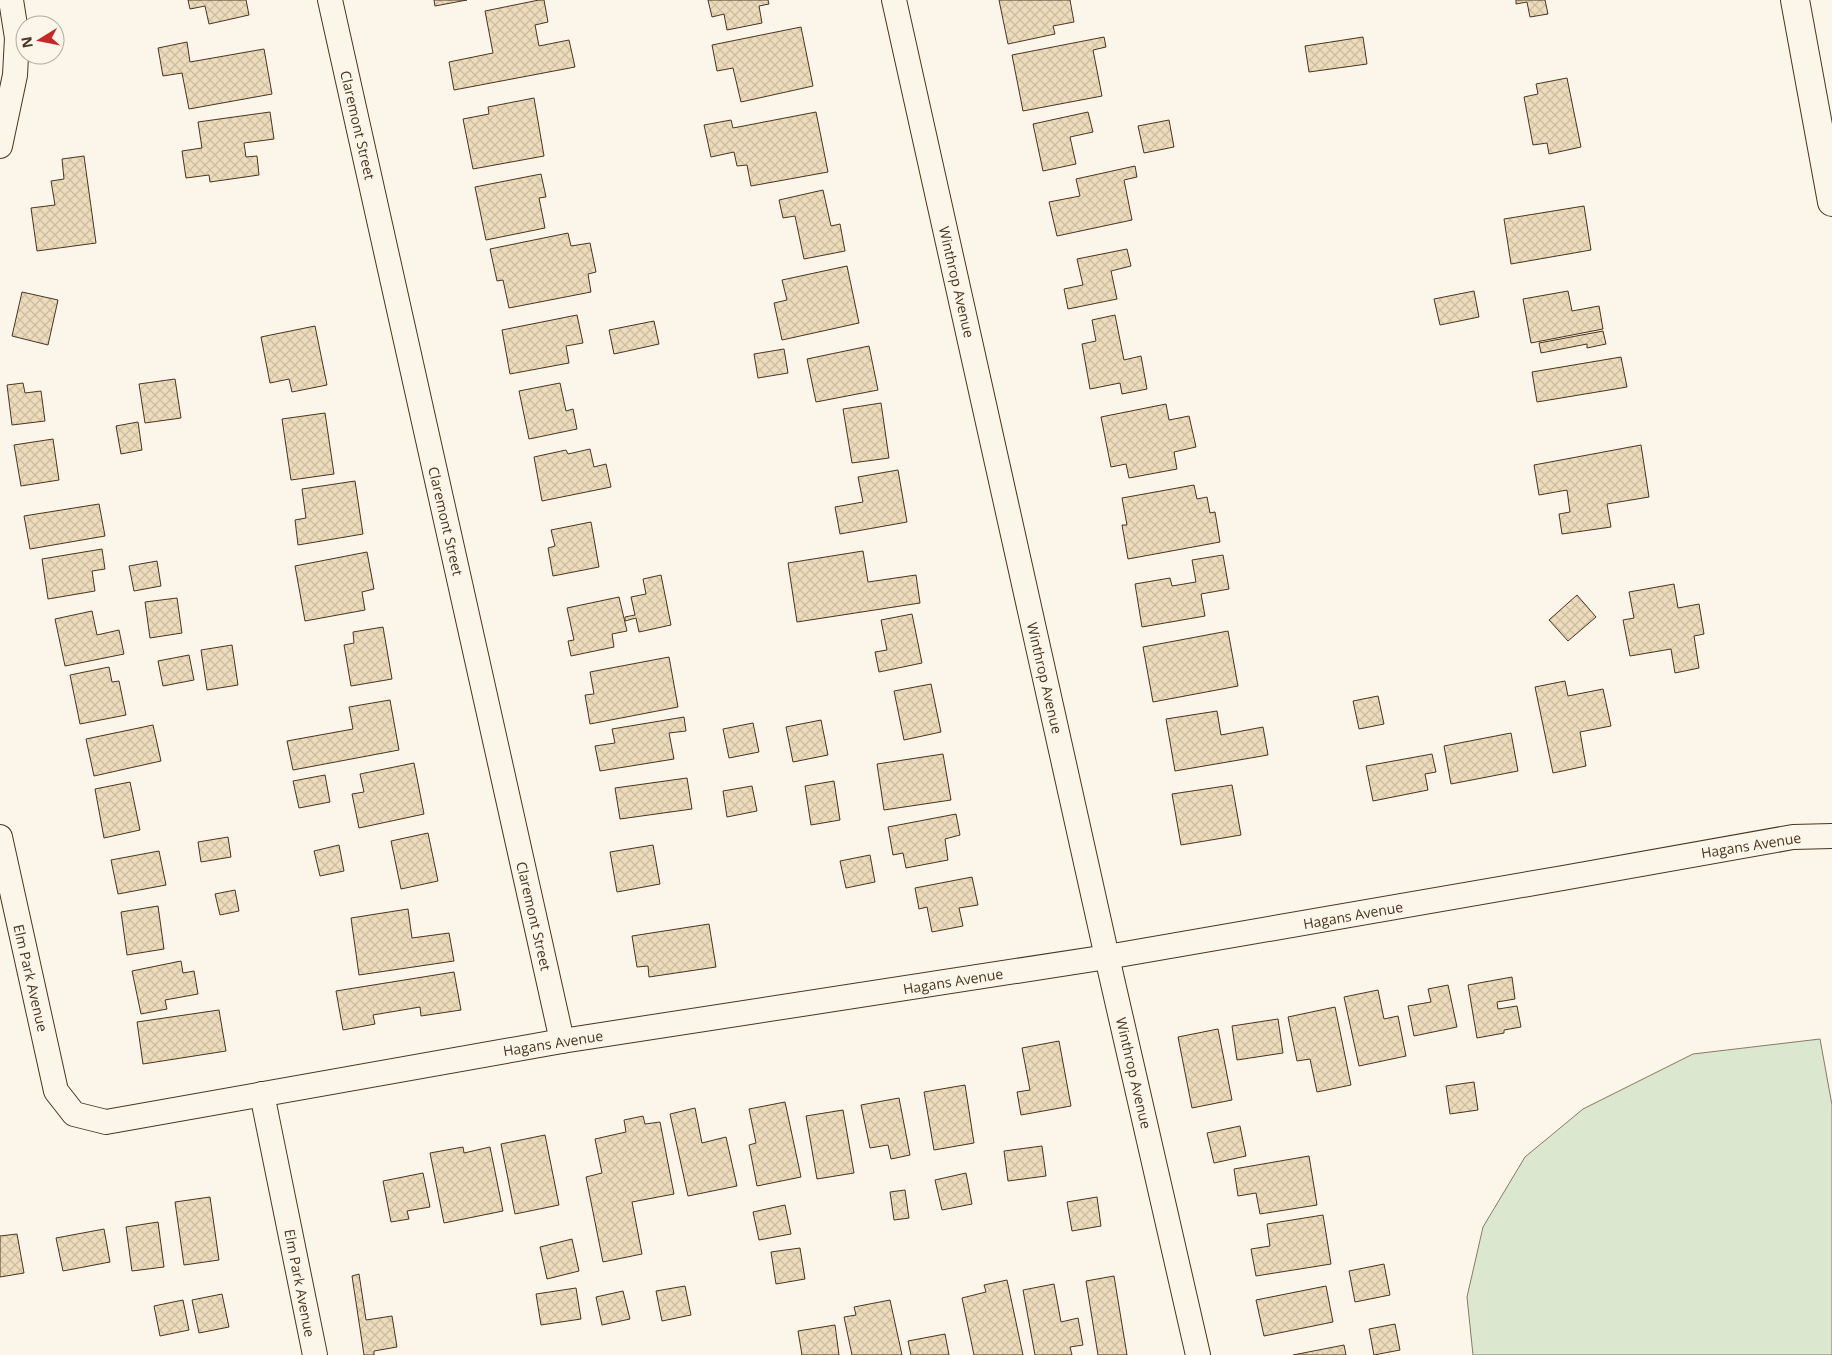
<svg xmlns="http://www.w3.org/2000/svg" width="1832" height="1355" font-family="'Open Sans',sans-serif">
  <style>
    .green { fill: #dce7d0; stroke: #887966 }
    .building { fill: url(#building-cross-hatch); stroke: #4a3520 }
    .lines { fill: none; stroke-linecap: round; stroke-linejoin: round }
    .street-casing { stroke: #4a3520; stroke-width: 26 }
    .secondary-casing { stroke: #4a3520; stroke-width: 30 }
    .street { stroke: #fbf6e9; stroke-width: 24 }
    .secondary { stroke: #fbf6e9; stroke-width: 28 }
    .labels { text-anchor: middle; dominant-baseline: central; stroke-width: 4; stroke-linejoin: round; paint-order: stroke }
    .street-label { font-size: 14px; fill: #4a3520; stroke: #fbf6e9 }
  </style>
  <defs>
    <pattern id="building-cross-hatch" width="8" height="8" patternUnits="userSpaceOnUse" patternTransform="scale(1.25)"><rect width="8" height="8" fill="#ecdcbc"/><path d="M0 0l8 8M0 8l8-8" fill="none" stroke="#ccbda1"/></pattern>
  </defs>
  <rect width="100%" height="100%" fill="#fbf6e9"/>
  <path class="green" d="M 1820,1039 L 1832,1105 L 1832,1355 L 1473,1355 L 1467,1297 L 1483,1227 L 1525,1157 L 1583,1109 L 1693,1054 Z"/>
  <g class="building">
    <path d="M 188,0 L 246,0 L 249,15 L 209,24 L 205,6 L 190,9 Z"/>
    <path d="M 434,0 L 467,0 L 435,6 Z"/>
    <path d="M 539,0 L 544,0 L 548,22 L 535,25 L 539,46 L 569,40 L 575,67 L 454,90 L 449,62 L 493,53 L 485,11 Z"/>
    <path d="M 708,0 L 768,0 L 769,4 L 759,6 L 762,23 L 727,30 L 724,14 L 712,17 Z"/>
    <path d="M 999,0 L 1070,0 L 1074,22 L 1053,26 L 1055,34 L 1008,44 Z"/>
    <path d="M 1516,0 L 1545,0 L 1548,14 L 1530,17 L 1527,2 L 1516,4 Z"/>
    <path d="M 801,27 L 813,86 L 741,102 L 733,68 L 717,71 L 712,45 Z"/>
    <path d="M 1104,37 L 1106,47 L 1093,50 L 1102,96 L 1023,111 L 1012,55 Z"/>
    <path d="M 1363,37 L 1367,64 L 1309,72 L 1305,46 Z"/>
    <path d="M 187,42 L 190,62 L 264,49 L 272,94 L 189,109 L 182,73 L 163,76 L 158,48 Z"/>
    <path d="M 1567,78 L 1581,147 L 1549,154 L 1547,143 L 1533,145 L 1524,97 L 1538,94 L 1536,84 Z"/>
    <path d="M 534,98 L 544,156 L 473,169 L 463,119 L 489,114 L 488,107 Z"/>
    <path d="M 270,112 L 274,139 L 244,143 L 246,157 L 257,156 L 259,175 L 210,182 L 209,175 L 186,178 L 182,151 L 202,148 L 198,122 Z"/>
    <path d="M 816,112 L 828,172 L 751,186 L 747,165 L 737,166 L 734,152 L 711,157 L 704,125 L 731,120 L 733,128 Z"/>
    <path d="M 1088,112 L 1093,132 L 1070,137 L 1076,164 L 1043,171 L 1033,124 Z"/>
    <path d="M 1169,120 L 1174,147 L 1144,153 L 1138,126 Z"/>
    <path d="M 84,156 L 96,243 L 37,251 L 31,208 L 55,205 L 51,181 L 64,179 L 62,159 Z"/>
    <path d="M 1135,166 L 1137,177 L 1124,180 L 1132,220 L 1057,236 L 1049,202 L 1080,196 L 1076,179 Z"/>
    <path d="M 541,174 L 546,197 L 539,198 L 545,228 L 486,240 L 475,187 Z"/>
    <path d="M 823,190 L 831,226 L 840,224 L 845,251 L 804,259 L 795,216 L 783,218 L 779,200 Z"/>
    <path d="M 1584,206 L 1591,250 L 1511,264 L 1504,219 Z"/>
    <path d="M 568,233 L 571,246 L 590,243 L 596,272 L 588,274 L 591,292 L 509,308 L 503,280 L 497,281 L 490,249 Z"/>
    <path d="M 1127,249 L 1131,266 L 1111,271 L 1117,299 L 1068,309 L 1064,289 L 1083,285 L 1077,259 Z"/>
    <path d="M 847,266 L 859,323 L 782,340 L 774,303 L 787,300 L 782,280 Z"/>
    <path d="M 1474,291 L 1479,317 L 1440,325 L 1434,299 Z"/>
    <path d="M 1568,291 L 1572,311 L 1599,306 L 1603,329 L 1531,343 L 1523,299 Z"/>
    <path d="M 22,292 L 58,300 L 48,345 L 12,336 Z"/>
    <path d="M 577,315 L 583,343 L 566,346 L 569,363 L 510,374 L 502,330 Z"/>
    <path d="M 1115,315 L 1124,360 L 1141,356 L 1147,389 L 1122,394 L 1120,383 L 1090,389 L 1082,344 L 1096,341 L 1092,320 Z"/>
    <path d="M 654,321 L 659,344 L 614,354 L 609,330 Z"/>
    <path d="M 315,326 L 327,385 L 292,392 L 289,379 L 270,383 L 261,337 Z"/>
    <path d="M 1603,331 L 1606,344 L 1587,348 L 1587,344 L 1541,353 L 1539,343 Z"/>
    <path d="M 869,346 L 878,390 L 816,402 L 807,359 Z"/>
    <path d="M 784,349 L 788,373 L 758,378 L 754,354 Z"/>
    <path d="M 1621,357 L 1627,387 L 1537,402 L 1532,372 Z"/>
    <path d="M 175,379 L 181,418 L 145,423 L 139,384 Z"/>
    <path d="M 23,383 L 25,393 L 41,391 L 45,421 L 12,425 L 7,385 Z"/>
    <path d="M 560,383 L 566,411 L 573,409 L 577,429 L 529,439 L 519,391 Z"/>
    <path d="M 881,403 L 889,458 L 852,463 L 843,409 Z"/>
    <path d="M 1166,404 L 1169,420 L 1189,416 L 1196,447 L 1174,452 L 1177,469 L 1129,478 L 1126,464 L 1111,467 L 1101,417 Z"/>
    <path d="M 325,413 L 334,474 L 291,480 L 282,419 Z"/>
    <path d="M 138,422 L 142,450 L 121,454 L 116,426 Z"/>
    <path d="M 53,439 L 59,480 L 21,486 L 14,445 Z"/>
    <path d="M 1641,445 L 1649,497 L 1607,504 L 1611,527 L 1562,534 L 1559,514 L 1570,512 L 1567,490 L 1539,495 L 1534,465 Z"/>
    <path d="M 590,449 L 594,467 L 606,464 L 611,487 L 542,501 L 534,457 L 566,450 L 568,454 Z"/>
    <path d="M 898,470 L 907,522 L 840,534 L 835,507 L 863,502 L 858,477 Z"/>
    <path d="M 355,481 L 363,534 L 298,545 L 295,520 L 306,518 L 302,489 Z"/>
    <path d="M 1194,485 L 1197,499 L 1207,497 L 1210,513 L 1215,512 L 1220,542 L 1128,559 L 1122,525 L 1127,525 L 1122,498 Z"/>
    <path d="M 99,504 L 105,536 L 30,549 L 24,516 Z"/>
    <path d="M 591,522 L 599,567 L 553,576 L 548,548 L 555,546 L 551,530 Z"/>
    <path d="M 102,549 L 105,569 L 92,571 L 95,591 L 48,599 L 42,559 Z"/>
    <path d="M 863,551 L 868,582 L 916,575 L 920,603 L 797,622 L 788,563 Z"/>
    <path d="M 367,552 L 374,589 L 362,592 L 365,610 L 305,621 L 295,566 Z"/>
    <path d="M 1223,555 L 1229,589 L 1201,594 L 1205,616 L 1142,627 L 1135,584 L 1170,578 L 1172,586 L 1196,582 L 1192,560 Z"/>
    <path d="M 157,561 L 161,586 L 134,591 L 129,566 Z"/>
    <path d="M 661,575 L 671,625 L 639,632 L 636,618 L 625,621 L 625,617 L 635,615 L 631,597 L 646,594 L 643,579 Z"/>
    <path d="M 1674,584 L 1678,608 L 1699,604 L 1704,634 L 1694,636 L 1699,668 L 1675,673 L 1671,649 L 1630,656 L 1623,620 L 1634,618 L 1629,592 Z"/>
    <path d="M 1577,595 L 1596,617 L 1568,641 L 1549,620 Z"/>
    <path d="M 619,597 L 627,631 L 612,634 L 614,647 L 571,656 L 568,641 L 574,640 L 567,608 Z"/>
    <path d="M 177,598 L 182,633 L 150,638 L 145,602 Z"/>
    <path d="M 92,611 L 97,635 L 119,630 L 124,654 L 65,666 L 55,619 Z"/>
    <path d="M 912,614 L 922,663 L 879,672 L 875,652 L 887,650 L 881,620 Z"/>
    <path d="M 383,627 L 392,679 L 351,686 L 344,645 L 354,643 L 353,632 Z"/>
    <path d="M 1228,631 L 1238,686 L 1153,702 L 1143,647 Z"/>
    <path d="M 232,645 L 238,685 L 207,690 L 201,650 Z"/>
    <path d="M 189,655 L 194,680 L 163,686 L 158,661 Z"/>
    <path d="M 669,657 L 678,707 L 590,724 L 585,695 L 594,694 L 590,672 Z"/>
    <path d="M 109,667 L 112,682 L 119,681 L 126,715 L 80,724 L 70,675 Z"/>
    <path d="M 1565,681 L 1568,696 L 1603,689 L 1611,726 L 1580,732 L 1586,766 L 1553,773 L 1535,687 Z"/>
    <path d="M 931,684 L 941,732 L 904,740 L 894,691 Z"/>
    <path d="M 1378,696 L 1384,724 L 1359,729 L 1353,701 Z"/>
    <path d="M 390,700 L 399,750 L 293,770 L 287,741 L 353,729 L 349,707 Z"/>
    <path d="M 1217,711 L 1221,735 L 1263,727 L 1268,755 L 1175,771 L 1166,719 Z"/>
    <path d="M 684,717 L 686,731 L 669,733 L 674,759 L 600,771 L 595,746 L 615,743 L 612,729 Z"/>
    <path d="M 821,720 L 828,755 L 793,762 L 786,727 Z"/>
    <path d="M 753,723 L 759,752 L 729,758 L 723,729 Z"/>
    <path d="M 153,725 L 161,761 L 94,776 L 86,739 Z"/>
    <path d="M 1511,733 L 1518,771 L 1451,784 L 1444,746 Z"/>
    <path d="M 943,754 L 951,800 L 884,810 L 877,764 Z"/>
    <path d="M 1432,754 L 1436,772 L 1425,774 L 1428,790 L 1373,801 L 1366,766 Z"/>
    <path d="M 414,763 L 424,814 L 359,828 L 352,794 L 364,792 L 360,774 Z"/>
    <path d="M 325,775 L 330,802 L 299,808 L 293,781 Z"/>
    <path d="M 687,778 L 692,809 L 620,819 L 615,788 Z"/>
    <path d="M 834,781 L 840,820 L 811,825 L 805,786 Z"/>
    <path d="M 130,782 L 140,830 L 104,838 L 95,789 Z"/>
    <path d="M 1232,785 L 1241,835 L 1181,845 L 1172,794 Z"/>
    <path d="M 752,786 L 757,811 L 727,817 L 723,791 Z"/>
    <path d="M 956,814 L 960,835 L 945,839 L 948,860 L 906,868 L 903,853 L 893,855 L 888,827 Z"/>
    <path d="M 428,833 L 438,881 L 401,889 L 391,841 Z"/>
    <path d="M 228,837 L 231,857 L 201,862 L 198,842 Z"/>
    <path d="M 339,845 L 344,871 L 320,876 L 314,851 Z"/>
    <path d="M 653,845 L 660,884 L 617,892 L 610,852 Z"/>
    <path d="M 159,851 L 166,885 L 118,894 L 111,860 Z"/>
    <path d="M 870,855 L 875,882 L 846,888 L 840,861 Z"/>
    <path d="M 972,877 L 978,905 L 959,908 L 963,926 L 932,932 L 927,907 L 919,909 L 915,888 Z"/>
    <path d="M 235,890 L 239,911 L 220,915 L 215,894 Z"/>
    <path d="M 158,906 L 164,949 L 127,955 L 121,912 Z"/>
    <path d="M 408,909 L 412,938 L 449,933 L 454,961 L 359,975 L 351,918 Z"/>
    <path d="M 709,924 L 716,967 L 649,977 L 648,966 L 637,967 L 632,936 Z"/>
    <path d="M 181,961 L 183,973 L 194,971 L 198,994 L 165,1000 L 167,1009 L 141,1014 L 132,971 Z"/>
    <path d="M 454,972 L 461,1010 L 421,1016 L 420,1007 L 373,1015 L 375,1024 L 343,1030 L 336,991 Z"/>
    <path d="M 1512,977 L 1515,999 L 1497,1002 L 1498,1009 L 1517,1006 L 1521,1027 L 1504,1030 L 1504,1033 L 1477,1038 L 1468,985 Z"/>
    <path d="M 1448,985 L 1457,1027 L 1414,1036 L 1408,1006 L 1431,1002 L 1428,989 Z"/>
    <path d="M 1378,990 L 1384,1019 L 1398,1016 L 1406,1056 L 1359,1066 L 1344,997 Z"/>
    <path d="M 1335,1007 L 1351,1085 L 1317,1092 L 1310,1059 L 1297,1061 L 1288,1017 Z"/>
    <path d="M 219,1010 L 226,1051 L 143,1064 L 137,1022 Z"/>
    <path d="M 1278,1019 L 1283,1053 L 1237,1060 L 1232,1026 Z"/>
    <path d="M 1218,1029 L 1232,1100 L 1192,1108 L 1178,1037 Z"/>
    <path d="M 1059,1041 L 1071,1106 L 1021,1115 L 1017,1092 L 1030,1090 L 1022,1048 Z"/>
    <path d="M 1474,1082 L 1478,1110 L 1450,1114 L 1446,1086 Z"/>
    <path d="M 965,1085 L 974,1143 L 934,1150 L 924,1092 Z"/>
    <path d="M 899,1098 L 910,1155 L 891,1159 L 888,1145 L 870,1148 L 861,1105 Z"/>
    <path d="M 785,1102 L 801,1177 L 757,1186 L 749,1145 L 756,1143 L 749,1109 Z"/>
    <path d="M 695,1108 L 702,1143 L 726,1137 L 737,1186 L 688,1196 L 670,1114 Z"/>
    <path d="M 843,1110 L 854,1173 L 817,1179 L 806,1116 Z"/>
    <path d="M 643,1116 L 645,1124 L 660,1122 L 674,1194 L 632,1202 L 642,1254 L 603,1262 L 586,1177 L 602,1173 L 595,1139 L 626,1132 L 624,1120 Z"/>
    <path d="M 1240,1126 L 1246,1156 L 1214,1163 L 1207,1133 Z"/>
    <path d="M 545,1135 L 559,1205 L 515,1214 L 501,1144 Z"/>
    <path d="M 1042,1146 L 1046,1176 L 1008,1181 L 1004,1151 Z"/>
    <path d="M 463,1147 L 464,1153 L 490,1147 L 503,1211 L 444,1223 L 430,1153 Z"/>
    <path d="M 1309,1156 L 1317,1205 L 1260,1214 L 1256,1193 L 1238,1196 L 1234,1169 Z"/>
    <path d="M 423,1173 L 430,1207 L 407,1211 L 409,1219 L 391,1222 L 383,1181 Z"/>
    <path d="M 966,1173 L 972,1204 L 942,1210 L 935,1180 Z"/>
    <path d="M 905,1190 L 909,1218 L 894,1220 L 890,1192 Z"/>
    <path d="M 210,1197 L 219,1260 L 184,1265 L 175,1202 Z"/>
    <path d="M 1097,1197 L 1101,1226 L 1072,1231 L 1067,1202 Z"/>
    <path d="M 785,1205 L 791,1234 L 759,1240 L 753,1212 Z"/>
    <path d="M 1323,1215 L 1331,1264 L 1256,1276 L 1251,1249 L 1270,1246 L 1267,1224 Z"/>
    <path d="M 158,1222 L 164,1267 L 132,1271 L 126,1227 Z"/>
    <path d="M 104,1229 L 110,1262 L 63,1271 L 56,1238 Z"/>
    <path d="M 17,1234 L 24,1273 L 0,1277 L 0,1236 Z"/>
    <path d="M 572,1239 L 579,1271 L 547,1279 L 540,1247 Z"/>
    <path d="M 800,1248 L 805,1279 L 776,1284 L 771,1252 Z"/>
    <path d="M 1384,1264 L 1390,1295 L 1355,1302 L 1349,1271 Z"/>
    <path d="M 359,1274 L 366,1320 L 392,1316 L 397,1347 L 374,1351 L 374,1355 L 364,1355 L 352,1276 Z"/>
    <path d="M 1114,1276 L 1127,1355 L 1098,1355 L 1086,1281 Z"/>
    <path d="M 1007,1280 L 1023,1355 L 974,1355 L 962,1298 L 986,1292 L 984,1285 Z"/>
    <path d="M 1054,1284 L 1061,1322 L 1078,1318 L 1083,1345 L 1070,1347 L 1072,1355 L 1035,1355 L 1023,1290 Z"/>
    <path d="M 685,1286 L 691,1315 L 662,1321 L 656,1291 Z"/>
    <path d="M 1326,1286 L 1333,1322 L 1264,1336 L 1256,1300 Z"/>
    <path d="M 576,1288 L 581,1319 L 541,1325 L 536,1294 Z"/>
    <path d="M 623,1291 L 630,1319 L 602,1325 L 596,1297 Z"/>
    <path d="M 222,1294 L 229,1327 L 199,1333 L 192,1300 Z"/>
    <path d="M 183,1300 L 189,1330 L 160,1336 L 154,1306 Z"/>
    <path d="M 890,1300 L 902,1355 L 852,1355 L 844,1317 L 856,1315 L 854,1307 Z"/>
    <path d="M 1395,1324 L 1400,1350 L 1374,1355 L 1369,1329 Z"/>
    <path d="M 835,1325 L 839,1355 L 802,1355 L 798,1331 Z"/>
    <path d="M 945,1334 L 949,1355 L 911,1355 L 908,1341 Z"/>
    <path d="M 1344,1345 L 1346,1355 L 1293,1355 Z"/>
  </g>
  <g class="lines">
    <g class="street-casing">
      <g id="street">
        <path d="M 330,0 L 562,1041"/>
        <path d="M 894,0 L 1107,957 L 1198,1355"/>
        <path d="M 0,146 L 15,75 L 17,38 L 11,0"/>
        <path d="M 0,837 L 56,1091 L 74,1114 L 106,1122 L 562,1041 L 1107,957 L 1563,878 L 1793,837 L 1832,836"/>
        <path d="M 262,1094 L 315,1355"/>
      </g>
    </g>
    <g class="secondary-casing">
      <path id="secondary" d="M 1795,0 L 1832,202"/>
    </g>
    <use href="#street" class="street"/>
    <use href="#secondary" class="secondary"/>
  </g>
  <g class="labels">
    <g class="street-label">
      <text transform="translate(358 125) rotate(77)">Claremont Street</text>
      <text transform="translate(957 282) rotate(77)">Winthrop Avenue</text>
      <text transform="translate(446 521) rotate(77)">Claremont Street</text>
      <text transform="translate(1045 678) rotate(77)">Winthrop Avenue</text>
      <text transform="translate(1751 845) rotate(-9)">Hagans Avenue</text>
      <text transform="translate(1353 915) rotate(-10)">Hagans Avenue</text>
      <text transform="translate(534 916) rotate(77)">Claremont Street</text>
      <text transform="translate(31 978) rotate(77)">Elm Park Avenue</text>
      <text transform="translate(953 981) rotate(-9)">Hagans Avenue</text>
      <text transform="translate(553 1043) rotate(-9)">Hagans Avenue</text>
      <text transform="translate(1134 1073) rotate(77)">Winthrop Avenue</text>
      <text transform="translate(300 1283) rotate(79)">Elm Park Avenue</text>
    </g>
  </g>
  <g transform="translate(40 40) rotate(260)"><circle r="24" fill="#fbf6e9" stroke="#b4a999"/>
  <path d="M0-4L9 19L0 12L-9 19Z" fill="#c62828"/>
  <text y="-8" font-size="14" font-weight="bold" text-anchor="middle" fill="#4a3520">N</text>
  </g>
</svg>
